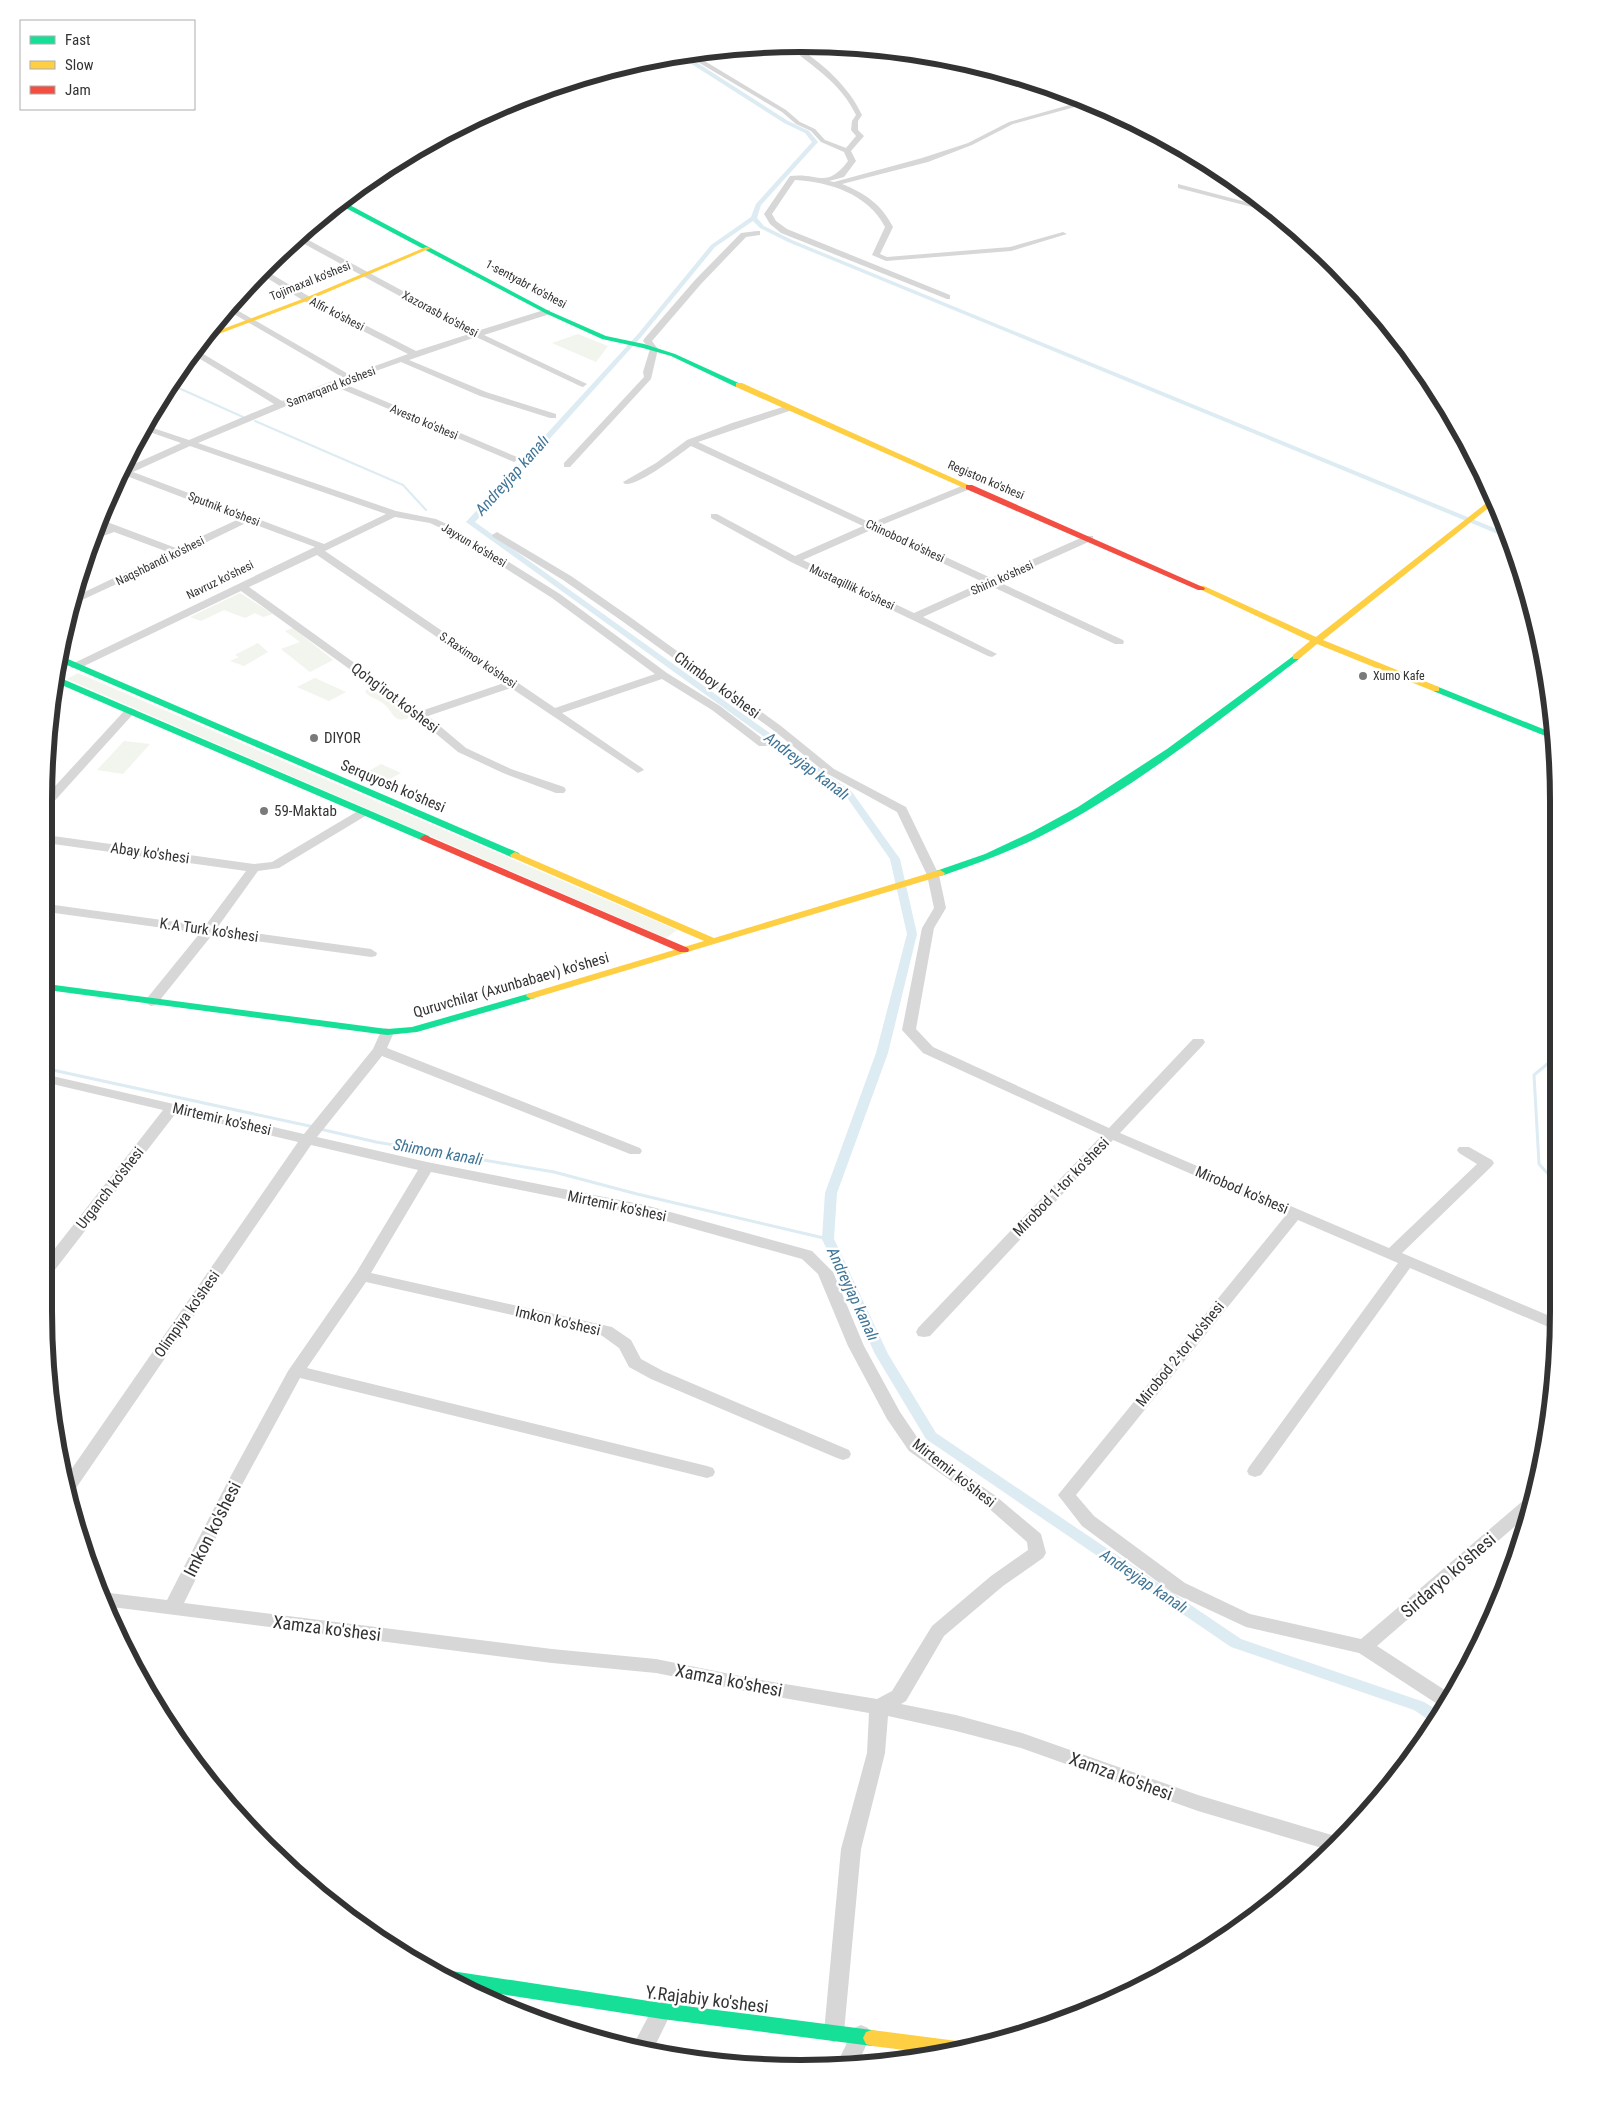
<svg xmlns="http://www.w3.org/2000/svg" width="1603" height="2113" font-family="'Roboto Condensed',sans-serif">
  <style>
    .green { fill: #f1f5ed }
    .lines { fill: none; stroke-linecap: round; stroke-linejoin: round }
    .stream-far1 { stroke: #ddebf3; stroke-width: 2 }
    .stream { stroke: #ddebf3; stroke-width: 3 }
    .canal { fill: #ddebf3; fill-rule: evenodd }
    .street { fill: #d7d7d7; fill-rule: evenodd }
    .fast { fill: #16e098; fill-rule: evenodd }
    .slow { fill: #ffcf43; fill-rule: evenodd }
    .jam { fill: #f24e42; fill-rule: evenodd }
    .poi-dot { fill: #7a7a7a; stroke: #fff; stroke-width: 2 }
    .labels { text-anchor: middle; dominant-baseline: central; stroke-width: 5; stroke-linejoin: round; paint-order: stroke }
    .far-street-label { font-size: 12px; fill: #333; stroke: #fff }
    .far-poi-label { font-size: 12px; fill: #333; stroke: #fff; text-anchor: start }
    .street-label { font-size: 15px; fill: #333; stroke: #fff }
    .poi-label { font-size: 15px; fill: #333; stroke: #fff; text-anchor: start }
    .water-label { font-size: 16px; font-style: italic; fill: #3f7597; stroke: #fff }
    .near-street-label { font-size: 18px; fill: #333; stroke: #fff }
    .rim { fill: none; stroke: #333; stroke-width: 6 }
  </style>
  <rect width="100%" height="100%" fill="#fff"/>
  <g class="green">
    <path d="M 578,334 L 608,346 L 596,362 L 552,343 Z"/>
    <path d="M 240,593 L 273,614 L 263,617 L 255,613 L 245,618 L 224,610 L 201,621 L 190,617 Z"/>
    <path d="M 293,628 L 333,660 L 310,672 L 281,649 L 300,642 L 285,631 Z"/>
    <path d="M 258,643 L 268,652 L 244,666 L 230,661 L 239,657 L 235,655 Z"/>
    <path d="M 78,673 L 677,930 L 666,938 L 67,679 Z"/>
    <path d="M 315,678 L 346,692 L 329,701 L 297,687 Z"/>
    <path d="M 369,688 C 378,687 402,706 409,714 L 408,718 C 394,724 393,712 385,705 C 380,700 372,698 367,694 L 365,691 Z"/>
    <path d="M 124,741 L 150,744 L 123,774 L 97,770 Z"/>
    <path d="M 346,762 L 367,772 L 381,764 L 401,773 L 381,784 L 339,766 Z"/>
  </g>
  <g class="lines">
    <g class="stream-far1">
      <path d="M 172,385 L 243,417"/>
      <path d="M 255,421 L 403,485 L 426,510"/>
    </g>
    <g class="stream">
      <path d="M 1557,1056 L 1534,1075 L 1539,1164 L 1558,1185"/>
      <path d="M 48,1069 L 314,1127"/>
      <path d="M 320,1129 L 376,1142 L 554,1172 L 637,1194 L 828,1239"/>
    </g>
    <path class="canal" d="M 685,55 L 788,121 L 809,131 L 818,142 L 761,205 L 757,218 L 764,226 L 792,240 L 1509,534 L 1510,539 L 788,242 L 760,228 L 753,221 L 715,247 L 642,336 L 475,522 L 852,792 L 900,859 L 917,934 L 888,1053 L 837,1193 L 834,1239 L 888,1354 L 936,1433 L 1241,1639 L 1424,1702 L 1442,1713 L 1435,1724 L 1414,1710 L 1231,1647 L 926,1439 L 875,1354 L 822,1239 L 825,1193 L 876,1053 L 907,934 L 890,859 L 846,796 L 466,522 L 638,334 L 711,245 L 751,217 L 756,204 L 812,142 L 805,133 L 784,123 L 679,56 Z"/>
    <g class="street">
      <path d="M 787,45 L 794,45 C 821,62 848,85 862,115 L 858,121 L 858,130 L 864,136 L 851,151 L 856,161 L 844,177 L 829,181 L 834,182 L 922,158 L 968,143 L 1009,122 L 1087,100 L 1093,102 L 1013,124 L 972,145 L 928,162 L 842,184 C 865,193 882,205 893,227 L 880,254 L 887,257 L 1010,247 L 1063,232 L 1067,234 L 1011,251 L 886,261 L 872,255 L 885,227 C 868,194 830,182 795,180 L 772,214 L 776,221 L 787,229 L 950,295 L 950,299 L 947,299 L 781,233 L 770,224 L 764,214 L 790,176 C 819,172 826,190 848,161 L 844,152 L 821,142 L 811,131 L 796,124 L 782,112 L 686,55 L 693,54 L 786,110 L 800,122 L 815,129 L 825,140 L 846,148 L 856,136 L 851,130 L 852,121 L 856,115 C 841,83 813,67 787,45 Z"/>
      <path d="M 1178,184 L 1265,207 L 1271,212 L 1178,188 Z"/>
      <path d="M 757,231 L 760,231 L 760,235 L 746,237 L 701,284 L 652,341 L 658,349 L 651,379 L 570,467 L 564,467 L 564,463 L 644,377 L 643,372 L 650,349 L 643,341 L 644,339 L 695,280 L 741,233 Z"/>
      <path d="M 301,236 L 477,331 L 544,310 L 550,310 L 550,314 L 484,335 L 587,384 L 583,387 L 580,386 L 476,337 L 409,360 L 486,392 L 556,414 L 556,418 L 550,418 L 480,396 L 401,362 L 342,383 L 517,457 L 519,459 L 514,462 L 334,386 L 198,443 L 396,511 L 436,519 L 453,527 L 560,594 L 667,673 L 720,706 L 767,742 L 769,744 L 767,746 L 759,746 L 712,710 L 662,679 L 562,713 L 642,768 L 644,770 L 638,773 L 511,688 L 428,716 L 466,748 L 511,769 L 564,787 L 566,790 L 564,793 L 556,793 L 503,773 L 458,752 L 416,717 L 241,591 L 80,668 L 72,668 L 71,666 L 72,664 L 315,547 L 248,522 L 184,553 L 183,555 L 177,556 L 69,606 L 72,598 L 168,552 L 114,532 L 95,539 L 97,532 L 105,528 L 100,526 L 102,520 L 176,548 L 239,519 L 124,475 L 118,477 L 121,470 L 181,443 L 144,430 L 147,426 L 189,440 L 274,404 L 192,354 L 195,349 L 282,401 L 342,377 L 227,310 L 230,306 L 350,375 L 408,354 L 304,301 L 259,273 L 263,269 L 310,297 L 416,351 L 469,334 L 297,240 ZM 190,446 L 386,514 L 324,544 L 133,472 ZM 395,517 L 430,523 L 447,531 L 552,598 L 655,674 L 555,708 L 325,551 ZM 317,555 L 504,683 L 421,711 L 249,587 Z"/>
      <path d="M 789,405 L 793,408 L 792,410 L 698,442 L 871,523 L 964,485 L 970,485 L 970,489 L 879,526 L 991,578 L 1085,536 L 1093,536 L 1093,540 L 999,582 L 1123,640 L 1124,642 L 1123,644 L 1115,644 L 991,586 L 923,617 L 997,654 L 992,657 L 988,656 L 791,562 L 711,518 L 711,514 L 717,514 L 795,556 L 863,526 L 691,446 C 678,455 639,486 625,484 L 623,482 L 656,463 L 687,440 L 732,423 ZM 871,530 L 983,582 L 914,613 L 803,560 Z"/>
      <path d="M 497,532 L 571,576 L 630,617 L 781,726 L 834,769 L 906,807 L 939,875 L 946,908 L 934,928 L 916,1029 L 933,1047 L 1109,1128 L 1193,1039 L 1203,1039 L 1205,1042 L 1203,1045 L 1120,1133 L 1389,1248 L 1477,1164 L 1459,1153 L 1457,1150 L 1459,1147 L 1469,1147 L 1492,1160 L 1494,1163 L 1492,1166 L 1402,1253 L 1559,1320 L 1558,1331 L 1410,1268 L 1261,1475 L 1255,1477 L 1249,1475 L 1247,1471 L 1249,1467 L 1398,1263 L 1298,1220 L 1076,1495 L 1094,1516 L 1185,1583 L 1250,1614 L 1361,1639 L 1525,1499 L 1533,1497 L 1528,1515 L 1377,1646 L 1454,1696 L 1445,1709 L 1359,1653 L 1246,1627 L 1173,1593 L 1082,1526 L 1058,1495 L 1286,1215 L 1113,1140 L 930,1336 L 924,1337 L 918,1336 L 916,1332 L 918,1328 L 1102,1135 L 923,1053 L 902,1030 L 922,928 L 934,908 L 927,875 L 897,812 L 826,773 L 773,730 L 622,621 L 563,580 L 493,537 L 492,535 Z"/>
      <path d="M 130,708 L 134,709 L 136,711 L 134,713 L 50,806 L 46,807 L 46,796 L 126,709 Z"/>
      <path d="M 363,808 L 369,812 L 367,815 L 279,868 L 258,871 L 217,928 L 371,949 L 377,953 L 376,956 L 371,957 L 212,935 L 156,1005 L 151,1006 L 144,1002 L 200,933 L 47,912 L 47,904 L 205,926 L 246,871 L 46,843 L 46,835 L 254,864 L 272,862 Z"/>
      <path d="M 387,1028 L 394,1032 L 387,1048 L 640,1148 L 642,1151 L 640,1154 L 630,1154 L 382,1056 L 317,1137 L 427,1162 L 645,1205 L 812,1251 L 833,1272 L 864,1346 L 900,1412 L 921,1443 L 997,1497 L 1041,1534 L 1046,1553 L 1043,1558 L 1003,1586 L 944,1636 L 906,1701 L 901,1704 L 956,1715 L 1022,1733 L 1198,1795 L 1345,1839 L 1332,1851 L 1198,1811 L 1021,1748 L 956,1731 L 888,1716 L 885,1753 L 861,1849 L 844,2032 L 841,2039 L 834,2042 L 827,2039 L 824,2032 L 841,1849 L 867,1753 L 869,1713 L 755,1693 L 656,1673 L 552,1663 L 104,1606 L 99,1593 L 101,1592 L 167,1600 L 227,1483 L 288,1371 L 356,1273 L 418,1170 L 311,1145 L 72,1494 L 67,1496 L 64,1480 L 298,1142 L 176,1113 L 54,1271 L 49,1272 L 49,1256 L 163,1110 L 48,1083 L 48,1075 L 304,1134 L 373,1049 L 382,1029 ZM 431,1172 L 644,1215 L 802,1259 L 818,1274 L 848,1346 L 887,1419 L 909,1451 L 985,1505 L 1027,1542 L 1028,1550 L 991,1576 L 932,1626 L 892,1691 L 877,1699 L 755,1679 L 656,1659 L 552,1649 L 184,1603 L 243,1483 L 300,1378 L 707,1478 L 713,1476 L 715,1472 L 713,1468 L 707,1466 L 307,1368 L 366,1282 L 601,1335 L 619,1348 L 629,1367 L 651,1379 L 837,1458 L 843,1460 L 849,1458 L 851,1454 L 849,1450 L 663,1371 L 641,1359 L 631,1340 L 612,1327 L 371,1273 Z"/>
      <path d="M 662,2002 L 669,2004 L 672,2011 L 651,2054 L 631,2049 L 655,2004 Z"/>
      <path d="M 861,2025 L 868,2028 L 871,2035 L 856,2067 L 835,2068 L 854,2028 Z"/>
    </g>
    <g class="fast">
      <path d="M 344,202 L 549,311 L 606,336 L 644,344 L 675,354 L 743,385 L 736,387 L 671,356 L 643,348 L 602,339 L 545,313 L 340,205 Z"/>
      <path d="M 1296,654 L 1299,655 L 1299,659 C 1216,722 1133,790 1039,837 C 1008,852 976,864 944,875 L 940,876 L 935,873 L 936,871 L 985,854 L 1032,832 L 1078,807 L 1167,749 Z"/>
      <path d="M 61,656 L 519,853 L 520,855 L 515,858 L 511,857 L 60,662 Z"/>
      <path d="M 58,677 L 429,836 L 430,838 L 425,841 L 421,840 L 57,683 Z"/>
      <path d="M 1436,686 L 1553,733 L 1553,739 L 1433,691 L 1433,687 Z"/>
      <path d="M 47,984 L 387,1029 L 412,1027 L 531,993 L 536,996 L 535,998 L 417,1032 L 387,1035 L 47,990 Z"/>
      <path d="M 445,1970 L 662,2003 L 872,2030 L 878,2032 L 881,2038 L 878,2044 L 872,2046 L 662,2019 L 461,1988 L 439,1974 Z"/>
    </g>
    <g class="slow">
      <path d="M 426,247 L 431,248 L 309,300 L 200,341 L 204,336 L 305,298 Z"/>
      <path d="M 736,383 L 742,383 L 973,487 L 966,489 L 736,387 Z"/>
      <path d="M 1494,497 L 1496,502 L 1323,640 L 1439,687 L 1439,691 L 1433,691 L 1317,644 L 1299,659 L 1293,659 L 1293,655 L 1310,641 L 1197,588 L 1198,586 L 1204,586 L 1316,637 Z"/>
      <path d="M 515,852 L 714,938 L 936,871 L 940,870 L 945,873 L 944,875 L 531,999 L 526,996 L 527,994 L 704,941 L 511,857 L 510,855 Z"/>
      <path d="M 872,2030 L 965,2042 L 971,2044 L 973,2048 L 945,2055 L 872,2046 L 866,2044 L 863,2038 L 866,2032 Z"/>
    </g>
    <g class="jam">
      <path d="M 966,485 L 972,485 L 1205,588 L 1204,590 L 1198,590 L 966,489 Z"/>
      <path d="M 425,835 L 688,948 L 689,950 L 688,952 L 680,952 L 421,840 L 420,838 Z"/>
    </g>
  </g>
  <g class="poi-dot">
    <circle cx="1363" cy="676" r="5"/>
    <circle cx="314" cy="738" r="5"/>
    <circle cx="264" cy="811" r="5"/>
  </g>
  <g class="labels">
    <g class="far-street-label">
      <text transform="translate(310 281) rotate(-22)">Tojimaxal ko'shesi</text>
      <text transform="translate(526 284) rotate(28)">1-sentyabr ko'shesi</text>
      <text transform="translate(337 314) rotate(27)">Alfir ko'shesi</text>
      <text transform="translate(440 314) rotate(28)">Xazorasb ko'shesi</text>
      <text transform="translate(331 387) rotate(-21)">Samarqand ko'shesi</text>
      <text transform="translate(424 422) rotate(23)">Avesto ko'shesi</text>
      <text transform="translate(986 480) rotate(23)">Registon ko'shesi</text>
      <text transform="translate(224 509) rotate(21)">Sputnik ko'shesi</text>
      <text transform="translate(905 541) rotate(25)">Chinobod ko'shesi</text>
      <text transform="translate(474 545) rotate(31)">Jayxun ko'shesi</text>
      <text transform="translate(160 561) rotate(-26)">Naqshbandi ko'shesi</text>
      <text transform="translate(1002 578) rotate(-24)">Shirin ko'shesi</text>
      <text transform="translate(220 580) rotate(-26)">Navruz ko'shesi</text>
      <text transform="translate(852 587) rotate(25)">Mustaqillik ko'shesi</text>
      <text transform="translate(478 660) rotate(34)">S.Raximov ko'shesi</text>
    </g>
    <g class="far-poi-label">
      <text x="1373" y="676">Xumo Kafe</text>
    </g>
    <g class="street-label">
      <text transform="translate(717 685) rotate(36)">Chimboy ko'shesi</text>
      <text transform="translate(395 698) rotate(37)">Qo'ng'irot ko'shesi</text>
      <text transform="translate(393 786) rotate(23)">Serquyosh ko'shesi</text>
      <text transform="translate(150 853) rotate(8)">Abay ko'shesi</text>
      <text transform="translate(209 930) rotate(8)">K.A Turk ko'shesi</text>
      <text transform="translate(511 985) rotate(-16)">Quruvchilar (Axunbabaev) ko'shesi</text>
      <text transform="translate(222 1119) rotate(13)">Mirtemir ko'shesi</text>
      <text transform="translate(1061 1187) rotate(-46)">Mirobod 1-tor ko'shesi</text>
      <text transform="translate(110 1188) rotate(-52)">Urganch ko'shesi</text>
      <text transform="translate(1242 1190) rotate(23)">Mirobod ko'shesi</text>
      <text transform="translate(617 1206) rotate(12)">Mirtemir ko'shesi</text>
      <text transform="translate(187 1314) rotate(-55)">Olimpiya ko'shesi</text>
      <text transform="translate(558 1321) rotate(13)">Imkon ko'shesi</text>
      <text transform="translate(1180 1354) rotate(-51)">Mirobod 2-tor ko'shesi</text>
      <text transform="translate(954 1473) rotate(38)">Mirtemir ko'shesi</text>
    </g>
    <g class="poi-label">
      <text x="324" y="738">DIYOR</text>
      <text x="274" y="811">59-Maktab</text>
    </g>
    <g class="water-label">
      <text transform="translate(512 475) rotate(-48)">Andreyjap kanalı</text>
      <text transform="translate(807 766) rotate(37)">Andreyjap kanalı</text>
      <text transform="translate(438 1152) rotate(10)">Shimom kanali</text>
      <text transform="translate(853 1294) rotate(65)">Andreyjap kanalı</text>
      <text transform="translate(1144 1581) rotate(34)">Andreyjap kanalı</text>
    </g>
    <g class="near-street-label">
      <text transform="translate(212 1529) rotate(-63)">Imkon ko'shesi</text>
      <text transform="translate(1448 1575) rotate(-41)">Sirdaryo ko'shesi</text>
      <text transform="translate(327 1628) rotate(7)">Xamza ko'shesi</text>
      <text transform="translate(729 1680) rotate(11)">Xamza ko'shesi</text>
      <text transform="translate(1121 1776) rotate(20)">Xamza ko'shesi</text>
      <text transform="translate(707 1999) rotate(7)">Y.Rajabiy ko'shesi</text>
    </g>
  </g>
  <path d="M0 0H1603V2113H0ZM801 52H801A749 749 0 0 1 1550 801V1311A749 749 0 0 1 801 2060H801A749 749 0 0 1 52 1311V801A749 749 0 0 1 801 52Z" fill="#fff" fill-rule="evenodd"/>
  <path class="rim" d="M801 52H801A749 749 0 0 1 1550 801V1311A749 749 0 0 1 801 2060H801A749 749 0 0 1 52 1311V801A749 749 0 0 1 801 52Z"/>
  <rect x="20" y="20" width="175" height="90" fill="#ffffff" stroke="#adadad"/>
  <rect x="30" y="36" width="25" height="8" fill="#16e098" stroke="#adadad"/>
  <text x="65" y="45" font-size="15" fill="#333333">Fast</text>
  <rect x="30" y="61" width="25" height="8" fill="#ffcf43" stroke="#adadad"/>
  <text x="65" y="70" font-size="15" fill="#333333">Slow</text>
  <rect x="30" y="86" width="25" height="8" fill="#f24e42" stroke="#adadad"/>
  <text x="65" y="95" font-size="15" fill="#333333">Jam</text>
</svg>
